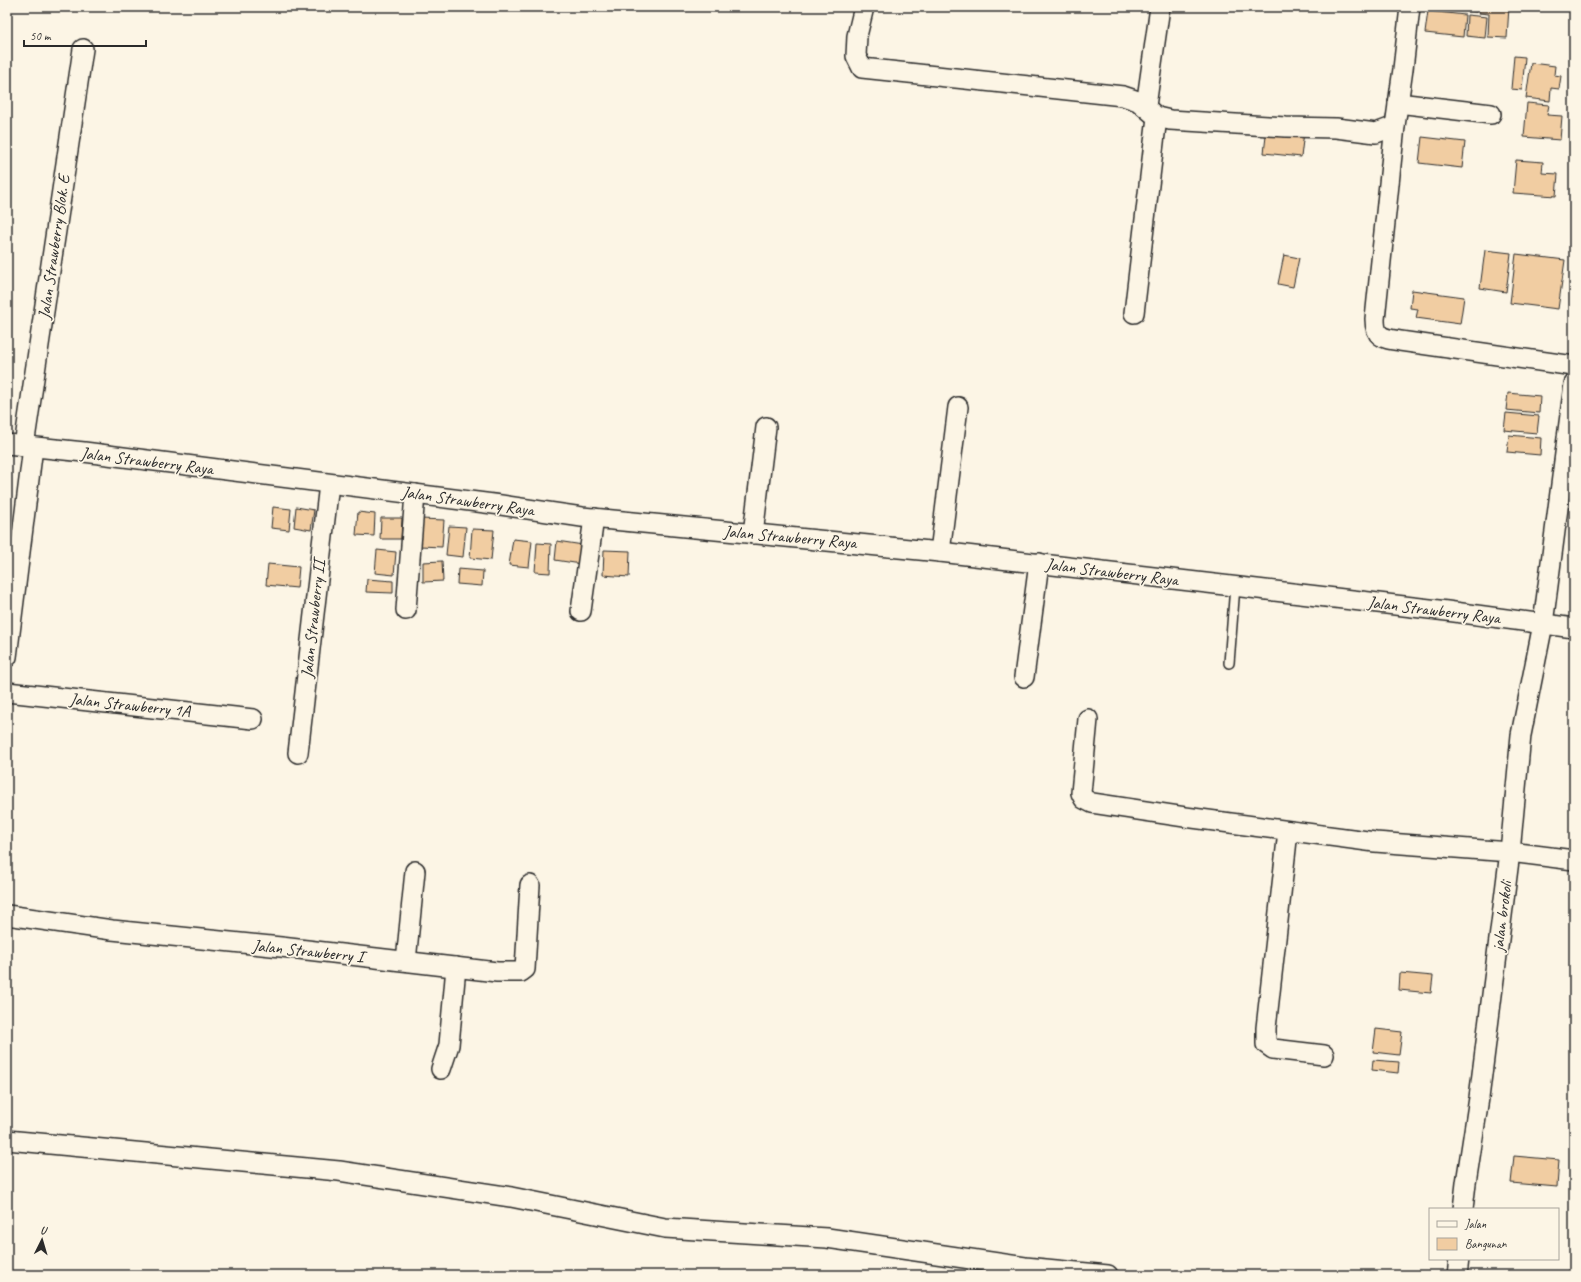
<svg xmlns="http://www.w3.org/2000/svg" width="1581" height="1282" font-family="Caveat,sans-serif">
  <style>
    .building { fill: #f1cda2; stroke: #2b2b2b }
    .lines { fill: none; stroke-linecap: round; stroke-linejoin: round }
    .lane-casing { stroke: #2b2b2b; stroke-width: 12 }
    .street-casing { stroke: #2b2b2b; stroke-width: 22 }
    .lane { stroke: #fcf5e5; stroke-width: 9 }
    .street { stroke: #fcf5e5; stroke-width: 19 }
    .labels { text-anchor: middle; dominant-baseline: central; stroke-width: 3.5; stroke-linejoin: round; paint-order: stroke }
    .street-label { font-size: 17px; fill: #2b2b2b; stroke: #fcf5e5 }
  </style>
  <rect width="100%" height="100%" fill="#fcf5e5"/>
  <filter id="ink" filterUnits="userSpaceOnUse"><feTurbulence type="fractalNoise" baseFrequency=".025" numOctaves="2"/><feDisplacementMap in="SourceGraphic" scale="8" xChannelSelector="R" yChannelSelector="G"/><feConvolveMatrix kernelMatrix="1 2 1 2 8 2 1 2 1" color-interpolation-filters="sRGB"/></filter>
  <g filter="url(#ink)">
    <g class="building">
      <path d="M 1430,7 L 1465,7 L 1465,12 L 1430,9 Z"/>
      <path d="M 1468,7 L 1477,7 L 1476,12 L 1468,11 Z"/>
      <path d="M 1479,7 L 1509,7 L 1507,38 L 1488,37 L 1489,14 L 1479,13 Z"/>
      <path d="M 1428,11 L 1465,15 L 1463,37 L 1425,33 Z"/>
      <path d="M 1467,15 L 1487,17 L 1485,38 L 1466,36 Z"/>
      <path d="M 1514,56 L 1525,57 L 1522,90 L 1511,89 Z"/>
      <path d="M 1531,63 L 1555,66 L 1554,75 L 1561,76 L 1559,89 L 1551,88 L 1550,101 L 1526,98 Z"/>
      <path d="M 1527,103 L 1549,105 L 1547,115 L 1562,116 L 1560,140 L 1524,137 Z"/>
      <path d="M 1267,128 L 1304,132 L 1301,157 L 1264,153 Z"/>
      <path d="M 1422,137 L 1465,142 L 1462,168 L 1419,163 Z"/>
      <path d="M 1516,160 L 1543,162 L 1542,173 L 1558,174 L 1556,196 L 1513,193 Z"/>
      <path d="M 1485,250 L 1511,253 L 1506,292 L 1480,288 Z"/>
      <path d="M 1516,254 L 1565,260 L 1558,309 L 1510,303 Z"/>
      <path d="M 1284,255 L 1299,258 L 1293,287 L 1278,284 Z"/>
      <path d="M 1412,290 L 1464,297 L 1460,324 L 1416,318 L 1418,309 L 1410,308 Z"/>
      <path d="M 1508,393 L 1540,396 L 1539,413 L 1506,410 Z"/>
      <path d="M 1506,413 L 1539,416 L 1537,433 L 1504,430 Z"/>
      <path d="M 1509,435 L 1541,438 L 1540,455 L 1507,452 Z"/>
      <path d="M 273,507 L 291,509 L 289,530 L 271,528 Z"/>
      <path d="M 296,507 L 314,510 L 311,530 L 294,527 Z"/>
      <path d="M 358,512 L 375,514 L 374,536 L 356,535 Z"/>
      <path d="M 381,518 L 402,518 L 401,539 L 380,539 Z"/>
      <path d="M 421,519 L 444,520 L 442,547 L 420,546 Z"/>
      <path d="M 449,526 L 466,527 L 463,557 L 446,555 Z"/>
      <path d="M 472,529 L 494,530 L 491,560 L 470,558 Z"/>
      <path d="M 513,539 L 532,541 L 529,567 L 509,565 Z"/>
      <path d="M 557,541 L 583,545 L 581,564 L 555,560 Z"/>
      <path d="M 537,543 L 551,544 L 550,573 L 535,572 Z"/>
      <path d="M 377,550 L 396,552 L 394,575 L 375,573 Z"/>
      <path d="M 604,550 L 630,551 L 629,577 L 603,575 Z"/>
      <path d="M 442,561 L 443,581 L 423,582 L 423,562 Z"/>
      <path d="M 268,564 L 299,567 L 297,588 L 266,585 Z"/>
      <path d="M 458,569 L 483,571 L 482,586 L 457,584 Z"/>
      <path d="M 367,579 L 393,581 L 393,593 L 366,592 Z"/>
      <path d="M 1400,973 L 1433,976 L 1431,993 L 1399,990 Z"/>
      <path d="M 1376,1029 L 1402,1032 L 1399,1055 L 1373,1052 Z"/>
      <path d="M 1373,1060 L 1399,1062 L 1398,1073 L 1372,1070 Z"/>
      <path d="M 1514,1156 L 1559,1160 L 1557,1187 L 1511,1183 Z"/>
    </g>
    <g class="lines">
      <g class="lane-casing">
        <path id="lane" d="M 1229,663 L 1235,586"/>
      </g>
      <g class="street-casing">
        <g id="street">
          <path d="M 864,7 L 857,36 L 856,56 L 862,68 L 1123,96 L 1138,101 L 1157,117 L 1170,120 L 1286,127 L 1336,128 L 1376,133 L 1395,126"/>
          <path d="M 1410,7 L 1403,69 L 1395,126 L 1375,319 C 1375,338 1383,338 1400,341 L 1574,366"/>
          <path d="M 1398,103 L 1491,114"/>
          <path d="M 1146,106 L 1160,7"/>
          <path d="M 1134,313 L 1157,117"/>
          <path d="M 7,444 L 84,452 L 501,505 L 582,517 L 940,552 L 1447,611 L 1574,628"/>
          <path d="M 24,446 L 83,49"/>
          <path d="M 753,534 L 766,427"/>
          <path d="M 940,552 L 958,407"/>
          <path d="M 406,610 L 415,494"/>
          <path d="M 581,611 L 594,518"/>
          <path d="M 7,657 L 33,447"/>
          <path d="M 1024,677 L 1039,563"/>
          <path d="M 7,692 L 253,719"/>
          <path d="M 1088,719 L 1081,793 L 1084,799 L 1092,803 L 1185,817 L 1375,842 L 1510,852 L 1574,860"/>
          <path d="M 298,753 L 329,484"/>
          <path d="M 1288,831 L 1266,1028 L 1266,1044 L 1273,1049 L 1324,1055"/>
          <path d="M 7,915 L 112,930 L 281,947 L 497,972 L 521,972 L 525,969 L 530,885"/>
          <path d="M 406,961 L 415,871"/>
          <path d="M 441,1069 L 449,1045 L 456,967"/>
          <path d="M 7,1140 L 339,1171 L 511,1197 L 665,1228 L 827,1238 L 1025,1267 L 1108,1275"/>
          <path d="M 1463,1209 L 1466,1183 L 1479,1098 L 1510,852 L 1521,735 L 1543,624 L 1574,384"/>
          <path d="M 1457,1275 L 1459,1259"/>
        </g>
      </g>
      <use href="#lane" class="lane"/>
      <use href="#street" class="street"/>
    </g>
  </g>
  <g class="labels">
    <g class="street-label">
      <text transform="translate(54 247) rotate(-82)">Jalan Strawberry Blok. E</text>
      <text transform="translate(147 461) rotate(7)">Jalan Strawberry Raya</text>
      <text transform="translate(468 501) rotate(8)">Jalan Strawberry Raya</text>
      <text transform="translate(790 537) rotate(5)">Jalan Strawberry Raya</text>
      <text transform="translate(1112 572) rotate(7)">Jalan Strawberry Raya</text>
      <text transform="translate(1434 610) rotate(7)">Jalan Strawberry Raya</text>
      <text transform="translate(313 619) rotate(-84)">Jalan Strawberry II</text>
      <text transform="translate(130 705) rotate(6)">Jalan Strawberry 1A</text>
      <text transform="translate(1502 916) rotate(-83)">jalan brokoli</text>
      <text transform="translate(308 951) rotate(6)">Jalan Strawberry I</text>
    </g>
  </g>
  <rect width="1581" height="1282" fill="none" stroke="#fcf5e5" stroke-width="24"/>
  <rect x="12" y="12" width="1557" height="1258" fill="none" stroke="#2b2b2b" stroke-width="1.5" filter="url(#ink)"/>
  <rect x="1429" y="1208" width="130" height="52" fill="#fcf5e5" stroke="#a8a49b"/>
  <rect x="1437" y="1221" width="20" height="6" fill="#fcf5e5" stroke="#a8a49b"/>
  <text x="1465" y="1228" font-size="12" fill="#2b2b2b">Jalan</text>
  <rect x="1437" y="1238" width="20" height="12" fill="#f1cda2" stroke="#a8a49b"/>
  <text x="1465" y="1248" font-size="12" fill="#2b2b2b">Bangunan</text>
  <g transform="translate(42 1240) rotate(5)" stroke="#fcf5e5" stroke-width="3" paint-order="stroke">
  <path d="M0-3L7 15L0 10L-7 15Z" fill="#2b2b2b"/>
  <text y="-6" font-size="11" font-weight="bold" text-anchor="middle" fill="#2b2b2b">U</text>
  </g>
  <path d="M24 40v6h122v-6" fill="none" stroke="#2b2b2b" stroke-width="2"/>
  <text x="30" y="40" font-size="12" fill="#2b2b2b" stroke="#fcf5e5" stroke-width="3" paint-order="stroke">50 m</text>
</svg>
